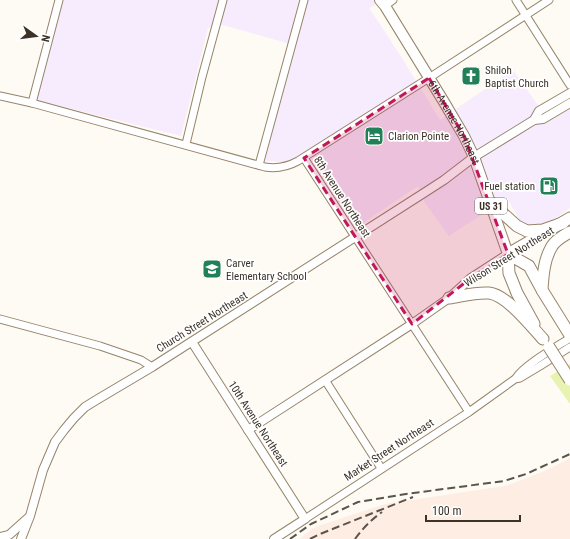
<svg xmlns="http://www.w3.org/2000/svg" width="570" height="539" font-family="'Roboto Condensed',sans-serif">
  <style>
    .commercial { fill: #f6ecfd }
    .industrial { fill: #feede2 }
    .green { fill: #e8f3b1 }
    .lines { fill: none; stroke-linecap: round; stroke-linejoin: round }
    .minor-casing { stroke: #968469; stroke-width: 9 }
    .tertiary-casing { stroke: #968469; stroke-width: 10 }
    .primary-casing { stroke: #968469; stroke-width: 12 }
    .trunk-casing { stroke: #968469; stroke-width: 13 }
    .minor { stroke: #fff; stroke-width: 7 }
    .tertiary { stroke: #fff; stroke-width: 8 }
    .primary { stroke: #fff; stroke-width: 10 }
    .trunk { stroke: #fff; stroke-width: 11 }
    .rail { stroke: #5b544a; stroke-width: 2; stroke-dasharray: 8 4; stroke-linecap: butt }
    .trunk-bridge-casing { stroke: #968469; stroke-width: 13; stroke-linecap: butt }
    .trunk-bridge { stroke: #fff; stroke-width: 11 }
    .marked { fill: #c2185b; fill-opacity: 0.2; stroke: #c2185b; stroke-width: 3; stroke-dasharray: 8 5; stroke-linejoin: round }
    .labels { text-anchor: middle; dominant-baseline: central; stroke-width: 3.5; stroke-linejoin: round; paint-order: stroke }
    .shield { fill: #fff; stroke: #767068; stroke-width: 1 }
    .shield-label { font-size: 10px; font-weight: bold; fill: #3b3328 }
    .poi-label { font-size: 11px; fill: #3b3328; stroke: #fff; text-anchor: start }
    .street-label { font-size: 11px; fill: #3b3328; stroke: #fff }
  </style>
  <rect width="100%" height="100%" fill="#fefaf4"/>
  <path class="commercial" d="M 63,0 L 383,0 L 369,8 L 385,32 L 402,58 L 440,120 L 501,78 L 514,71 L 549,121 L 570,109 L 570,208 L 541,228 L 527,227 L 521,222 L 507,198 L 449,236 L 425,203 L 418,186 L 357,227 L 314,159 L 307,151 L 287,162 L 265,161 L 294,45 L 219,24 L 208,28 L 181,136 L 36,100 Z"/>
  <path class="industrial" d="M 570,458 L 570,539 L 299,539 L 315,527 L 385,504 L 505,486 L 545,471 Z"/>
  <path class="green" d="M 570,364 L 570,404 L 550,376 Z"/>
  <g class="lines">
    <g class="minor-casing">
      <g id="minor">
        <path d="M 516,0 L 570,85"/>
        <path d="M 385,6 L 393,0"/>
        <path d="M 0,96 L 32,103 L 265,167 C 277,169 287,167 298,161 L 429,78 L 549,0"/>
        <path d="M 32,103 L 59,0"/>
        <path d="M 186,144 L 202,77 L 223,0"/>
        <path d="M 304,158 L 469,412"/>
        <path d="M 259,165 L 304,0"/>
        <path d="M 0,319 L 100,346 L 141,360 L 152,367"/>
        <path d="M 516,378 C 524,365 556,347 570,338"/>
        <path d="M 325,380 L 381,468"/>
        <path d="M 305,519 L 469,412 L 515,379 L 520,378 L 540,366 L 570,347"/>
      </g>
    </g>
    <g class="tertiary-casing">
      <g id="tertiary">
        <path d="M 534,120 L 539,111 L 570,93"/>
        <path d="M 192,342 L 305,519 L 274,539"/>
        <path d="M 248,430 L 412,324 L 449,298 L 471,278 L 508,254"/>
        <path d="M 0,537 L 9,535 L 28,518"/>
        <path d="M 21,539 L 30,516 L 43,470 L 55,442 L 64,430 L 74,418 L 85,407 L 98,399 L 152,367 L 427,191 L 444,180 L 474,157 L 534,120 L 543,119 L 570,103"/>
      </g>
    </g>
    <g class="primary-casing">
      <g id="primary">
        <path id="s1" d="M 380,0 L 385,6 L 444,102 L 464,136 L 474,157 L 508,254"/>
      </g>
    </g>
    <g class="trunk-casing">
      <g id="trunk">
        <path d="M 489,201 L 517,226 L 527,231 L 543,230 L 563,223"/>
        <path d="M 508,254 L 529,266 L 542,290 L 570,335"/>
        <path d="M 508,254 L 509,273 L 517,293 L 534,324"/>
        <path d="M 508,254 L 570,218"/>
        <path d="M 542,289 C 543,276 544,260 551,248 C 554,241 563,236 570,232"/>
        <path d="M 449,298 C 462,296 476,292 489,293 C 507,295 531,326 543,339"/>
      </g>
    </g>
    <use href="#minor" class="minor"/>
    <use href="#tertiary" class="tertiary"/>
    <use href="#primary" class="primary"/>
    <use href="#trunk" class="trunk"/>
    <g class="rail">
      <path d="M 290,539 L 311,524 L 358,502 L 406,494 L 504,481 L 526,474 L 570,454"/>
      <path d="M 310,539 L 320,534 L 413,497"/>
      <path d="M 355,539 C 363,528 371,520 382,512"/>
    </g>
    <g class="trunk-bridge-casing">
      <path id="trunk-bridge" d="M 549,347 L 570,380"/>
    </g>
    <use href="#trunk-bridge" class="trunk-bridge"/>
  </g>
  <path class="marked" d="M 429,78 L 464,136 L 508,254 L 471,278 L 412,324 L 304,158 Z"/>
  <defs>
    <g id="church-square" transform="scale(1)"><rect x="-9" y="-9" width="18" height="18" rx="4" fill="#218058" stroke="#fff"/><path d="M-1.2-6h2.4v3.5h3.3v2.4h-3.3V6h-2.4V-.1h-3.3v-2.4h3.3Z" fill="#fff"/></g>
    <g id="hotel-square" transform="scale(1)"><rect x="-9" y="-9" width="18" height="18" rx="4" fill="#218058" stroke="#fff"/><path d="M-6-4.5h1.5V1H6V5H4.5V3h-9V5H-6ZM-4 0a1.8 1.8 0 1 1 3.6 0ZM.5 0V-2.5h3Q6-2.5 6 0Z" fill="#fff"/></g>
    <g id="fuel-square" transform="scale(1)"><rect x="-9" y="-9" width="18" height="18" rx="4" fill="#218058" stroke="#fff"/><path d="M-5.5-6h7V0h2V4h1.3V-2.5L3-4.5l.8-.8L6-3V5H2.5V1h-1V6h-7ZM-4.2-4.7v3.2H.2V-4.7Z" fill="#fff"/></g>
    <g id="school-square" transform="scale(1)"><rect x="-9" y="-9" width="18" height="18" rx="4" fill="#218058" stroke="#fff"/><path d="M0-5L7-2L0 1L-7-2ZM-4 1L0 2.5L4 1V4Q0 6-4 4Z" fill="#fff"/></g>
  </defs>
  <g fill-rule="evenodd">
    <use href="#church-square" x="471" y="76"/>
    <use href="#hotel-square" x="374" y="136"/>
    <use href="#fuel-square" x="549" y="186"/>
    <use href="#school-square" x="212" y="269"/>
  </g>
  <g class="labels">
    <rect class="shield" x="475" y="198" width="32" height="16" rx="3"/>
    <g class="shield-label">
      <text x="491" y="206">US 31</text>
    </g>
    <g class="poi-label">
      <text x="485" y="70">Shiloh<tspan x="485" dy="13">Baptist Church</tspan></text>
      <text x="388" y="136">Clarion Pointe</text>
      <text x="535" y="186" text-anchor="end">Fuel station</text>
      <text x="226" y="263">Carver<tspan x="226" dy="13">Elementary School</tspan></text>
    </g>
    <g class="street-label">
      <text stroke="none"><textPath href="#s1" startOffset="143">6th Avenue Northeast</textPath></text>
      <text transform="translate(342 197) rotate(57)">8th Avenue Northeast</text>
      <text transform="translate(509 257) rotate(-32)">Wilson Street Northeast</text>
      <text transform="translate(202 322) rotate(-32)">Church Street Northeast</text>
      <text transform="translate(258 424) rotate(57)">10th Avenue Northeast</text>
      <text transform="translate(389 450) rotate(-33)">Market Street Northeast</text>
    </g>
  </g>
  <g transform="translate(36 36) rotate(104)" stroke="#ffffff" stroke-width="3" paint-order="stroke">
  <path d="M0-3L7 15L0 10L-7 15Z" fill="#3b3328"/>
  <text y="-6" font-size="11" font-weight="bold" text-anchor="middle" fill="#3b3328">N</text>
  </g>
  <path d="M426 515v6h94v-6" fill="none" stroke="#3b3328" stroke-width="2"/>
  <text x="432" y="515" font-size="12" fill="#3b3328" stroke="#ffffff" stroke-width="3" paint-order="stroke">100 m</text>
</svg>
